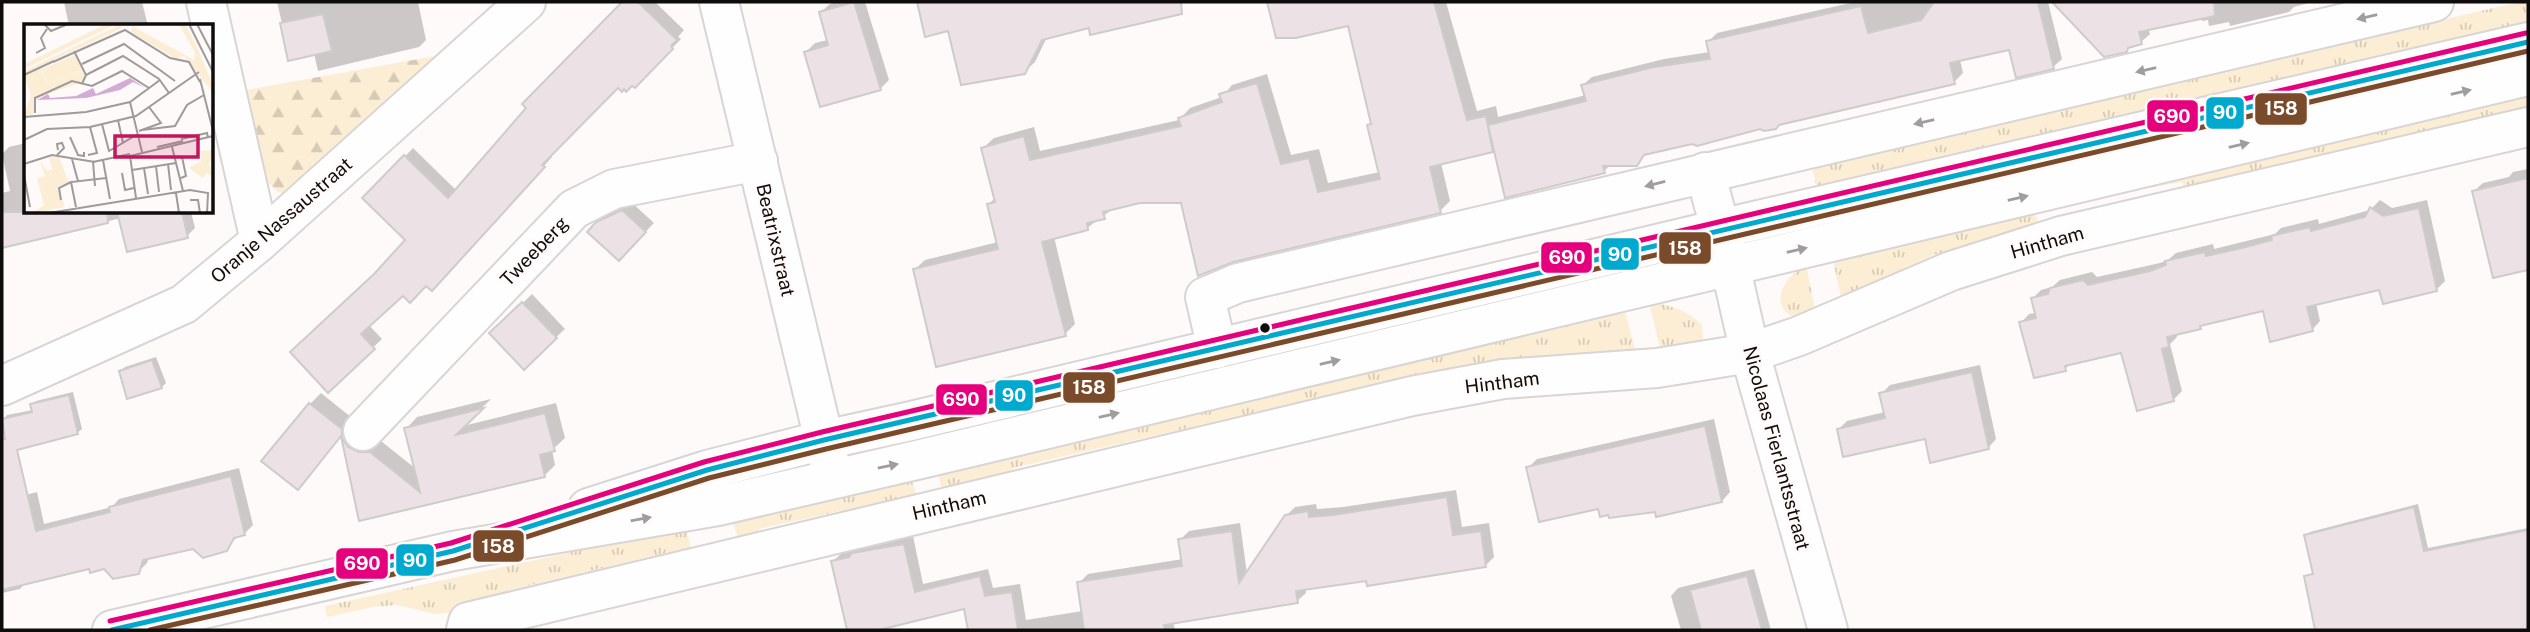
<svg xmlns="http://www.w3.org/2000/svg" width="2530" height="632" font-family="'Public Sans',sans-serif">
  <style>
    .grass { fill: url(#grass-tufts) }
    .forest { fill: url(#forest-firs) }
    .shadow { fill: #0003 }
    .building { fill: #ece2e5; stroke: #cecccb; stroke-width: 2 }
    .lines { fill: none; stroke-linecap: round; stroke-linejoin: round }
    .street-casing { stroke: #d8d5d4; stroke-width: 42 }
    .secondary-casing { stroke: #d8d5d4; stroke-width: 42 }
    .street { stroke: #fffefe; stroke-width: 38 }
    .secondary { stroke: #fffefe; stroke-width: 38 }
    .bus-1-casing { stroke: #fff9f8; stroke-width: 10 }
    .bus-2-casing { stroke: #fff9f8; stroke-width: 10 }
    .bus-3-casing { stroke: #fff9f8; stroke-width: 10 }
    .bus-1 { stroke: #00a9ce; stroke-width: 5 }
    .bus-2 { stroke: #7a4b2a; stroke-width: 5 }
    .bus-3 { stroke: #e5007d; stroke-width: 5 }
    .oneway { fill: #9f9e9d }
    .bus-dot { fill: #0e0d0c; stroke: #fff9f8; stroke-width: 2.5 }
    .labels { text-anchor: middle; dominant-baseline: central; stroke-width: 5; stroke-linejoin: round; paint-order: stroke }
    .street-label { font-size: 19px; fill: #0e0d0c; stroke: #fff9f8 }
    .inset-road { fill: none; stroke: #9e9b9a; stroke-width: 2 }
    .view { fill: #c2185b; fill-opacity: 0.15; stroke: #c2185b; stroke-width: 3.5 }
    .inset-edge { fill: none; stroke: #0e0d0c; stroke-width: 3.5 }
    .line-badge { stroke: #fff9f8; stroke-width: 2.5 }
    .badge-label { font-size: 19px; text-anchor: middle; font-weight: bold; fill: #fff }
  </style>
  <defs>
    <pattern id="grass-tufts" width="24" height="20" patternUnits="userSpaceOnUse" patternTransform="scale(1.75)"><rect width="24" height="20" fill="#fceed5"/><path d="M3 7l-1-3M5 7V3M7 7l1-3M15 17l-1-3M17 17v-4M19 17l1-3" fill="none" stroke="#d7cbb6"/></pattern>
    <pattern id="forest-firs" width="22" height="20" patternUnits="userSpaceOnUse" patternTransform="scale(1.75)"><rect width="22" height="20" fill="#fceed5"/><path d="M5 1l3.5 6h-7zM16 11l3.5 6h-7z" fill="#d7cbb6"/></pattern>
  </defs>
  <rect width="100%" height="100%" fill="#fefaf9"/>
  <g class="grass">
    <path d="M 2520,2 L 2528,2 L 2528,24 L 1818,192 L 1811,164 Z"/>
    <path d="M 2528,89 L 2528,106 L 2185,193 L 2182,182 L 2148,188 L 2146,179 Z"/>
    <path d="M 2033,208 L 2039,225 L 1933,255 L 1841,297 L 1832,256 Z"/>
    <path d="M 1806,264 L 1816,315 C 1792,325 1771,308 1785,284 C 1789,277 1799,270 1806,264 Z"/>
    <path d="M 1649,302 C 1670,305 1687,310 1702,325 L 1703,337 L 1697,346 L 1661,353 Z"/>
    <path d="M 1624,308 L 1637,356 L 1510,361 L 1442,370 L 1013,468 L 1009,478 L 943,493 L 937,470 Z"/>
    <path d="M 911,476 L 918,501 L 888,506 L 872,504 L 759,529 L 759,536 L 738,538 L 731,517 Z"/>
    <path d="M 686,527 L 692,554 L 683,556 L 674,551 L 509,590 L 500,604 L 465,612 L 435,614 L 397,605 L 373,607 L 327,617 L 325,606 Z"/>
  </g>
  <path class="forest" d="M 441,55 L 292,196 L 278,192 L 265,179 L 246,90 Z"/>
  <g class="shadow">
    <path d="M 64,2 L 142,2 L 148,26 L 69,26 Z"/>
    <path d="M 277,2 L 418,2 L 426,40 L 419,47 L 318,71 L 314,53 L 290,58 Z"/>
    <path d="M 625,2 L 655,2 L 684,30 L 678,37 L 681,39 L 635,86 L 618,86 L 550,155 L 552,157 L 453,267 L 403,294 L 369,325 L 382,339 L 328,390 L 379,271 L 408,240 L 365,198 L 413,148 L 457,191 L 529,108 L 525,104 Z"/>
    <path d="M 836,2 L 865,2 L 889,80 L 880,89 L 806,52 L 815,43 L 828,40 L 821,12 L 830,4 Z"/>
    <path d="M 919,2 L 1137,2 L 1140,14 L 1047,37 L 1035,62 L 1024,72 L 949,29 L 927,35 Z"/>
    <path d="M 1269,2 L 1446,2 L 1477,111 L 1496,106 L 1498,117 L 1586,95 L 1583,85 L 1592,77 L 1664,59 L 1710,52 L 1708,42 L 1717,33 L 1855,2 L 2048,2 L 2062,59 L 2053,67 L 2011,48 L 1960,60 L 1963,73 L 1954,82 L 1647,152 L 1636,164 L 1611,164 L 1604,171 L 1495,148 L 1492,150 L 1441,163 L 1450,201 L 1440,211 L 1182,201 L 1140,201 L 1114,208 L 1087,228 L 1054,237 L 1075,324 L 1065,334 L 914,270 L 925,260 L 998,242 L 989,204 L 996,197 L 983,148 L 994,138 L 1034,127 L 1040,151 L 1179,120 L 1190,108 L 1222,97 L 1232,85 L 1267,74 L 1291,155 L 1319,149 L 1328,183 L 1380,172 L 1369,125 L 1372,122 L 1350,24 L 1277,36 Z"/>
    <path d="M 2054,2 L 2312,2 L 2294,7 L 2289,12 L 2230,26 L 2229,22 L 2209,26 L 2208,20 L 2202,21 L 2201,17 L 2148,28 L 2150,34 L 2141,42 L 2105,55 Z"/>
    <path d="M 26,143 L 26,212 L 191,212 L 195,228 L 187,236 L 121,218 L 2,248 L 2,193 L 10,191 L 2,154 L 9,147 Z"/>
    <path d="M 2528,169 L 2528,222 L 2484,232 L 2474,191 L 2483,183 L 2509,177 L 2513,172 Z"/>
    <path d="M 2380,200 L 2392,208 L 2427,200 L 2445,281 L 2436,290 L 2380,288 L 2316,303 L 2320,321 L 2312,330 L 2264,309 L 2204,323 L 2200,327 L 2176,333 L 2177,337 L 2170,344 L 2182,391 L 2173,400 L 2122,351 L 2071,363 L 2065,369 L 2021,323 L 2029,314 L 2036,313 L 2033,298 L 2041,290 L 2052,287 L 2060,280 L 2092,272 L 2097,277 L 2160,263 L 2168,260 L 2176,253 L 2213,244 L 2214,249 L 2275,234 L 2281,228 L 2318,219 L 2319,224 L 2370,210 Z"/>
    <path d="M 631,202 L 654,223 L 619,259 L 590,232 L 607,214 Z"/>
    <path d="M 532,294 L 565,329 L 524,367 L 492,333 Z"/>
    <path d="M 156,357 L 166,383 L 162,387 L 128,396 L 121,371 L 125,367 Z"/>
    <path d="M 1980,365 L 1996,439 L 1988,448 L 1926,437 L 1839,429 L 1847,421 L 1885,412 L 1881,394 L 1890,385 Z"/>
    <path d="M 73,392 L 82,429 L 77,433 L 3,420 L 7,415 L 33,410 L 32,405 L 36,401 Z"/>
    <path d="M 321,393 L 352,418 L 370,442 L 381,441 L 416,469 L 406,429 L 417,417 L 491,399 L 463,426 L 556,403 L 565,438 L 552,450 L 555,465 L 544,476 L 360,519 L 343,435 L 297,488 L 310,404 Z"/>
    <path d="M 1714,419 L 1730,492 L 1722,501 L 1656,510 L 1599,507 L 1528,468 L 1537,459 Z"/>
    <path d="M 239,468 L 253,525 L 244,534 L 238,535 L 225,552 L 194,547 L 149,557 L 147,563 L 138,572 L 90,566 L 27,581 L 20,589 L 2,593 L 2,501 L 37,492 L 44,524 L 112,507 L 119,499 Z"/>
    <path d="M 1456,490 L 1462,527 L 1489,523 L 1494,557 L 1485,566 L 1305,587 L 1306,593 L 1297,601 L 1173,622 L 1175,630 L 969,630 L 966,607 L 872,630 L 849,630 L 833,561 L 842,553 L 858,549 L 862,545 L 913,536 L 923,584 L 988,569 L 993,588 L 1020,584 L 1026,620 L 1083,611 L 1079,583 L 1088,574 L 1183,559 L 1180,540 L 1189,531 L 1240,523 L 1247,574 L 1286,516 L 1295,507 L 1316,504 L 1317,509 L 1343,507 Z"/>
    <path d="M 2418,504 L 2428,548 L 2528,528 L 2528,630 L 2317,630 L 2306,577 L 2314,572 L 2306,536 L 2310,532 Z"/>
    <path d="M 1754,569 L 1771,630 L 1681,630 L 1671,596 L 1678,588 Z"/>
  </g>
  <g class="building">
    <path d="M 622,2 L 638,2 L 677,40 L 671,46 L 673,49 L 635,88 L 632,86 L 626,92 L 624,89 L 622,92 L 618,88 L 542,165 L 545,167 L 432,291 L 426,286 L 410,303 L 403,296 L 361,334 L 375,349 L 328,393 L 290,352 L 374,274 L 405,240 L 362,198 L 404,155 L 448,198 L 526,108 L 522,104 Z"/>
    <path d="M 854,2 L 881,90 L 820,107 L 804,52 L 828,45 L 819,12 Z"/>
    <path d="M 917,2 L 1181,2 L 1182,14 L 1090,35 L 1089,28 L 1042,40 L 1025,74 L 961,85 L 948,31 L 925,37 Z"/>
    <path d="M 1267,2 L 1434,2 L 1467,120 L 1486,116 L 1493,152 L 1430,167 L 1441,213 L 1233,262 L 1198,276 L 1181,203 L 1140,203 L 1103,212 L 1105,219 L 1087,223 L 1088,230 L 1042,242 L 1066,336 L 936,367 L 913,269 L 998,249 L 987,204 L 995,202 L 981,148 L 1024,136 L 1030,160 L 1181,126 L 1178,118 L 1222,102 L 1219,94 L 1257,83 L 1281,164 L 1309,158 L 1318,192 L 1380,179 L 1367,125 L 1371,124 L 1348,26 L 1296,38 L 1276,38 Z"/>
    <path d="M 1934,2 L 2038,2 L 2054,69 L 2016,78 L 2009,50 L 1950,63 L 1955,84 L 1779,125 L 1776,129 L 1764,131 L 1760,129 L 1697,146 L 1692,144 L 1644,155 L 1637,166 L 1603,166 L 1605,173 L 1505,198 L 1488,125 L 1586,101 L 1581,85 L 1654,67 L 1710,59 L 1706,41 L 1861,6 L 1868,33 L 1921,20 Z"/>
    <path d="M 2052,2 L 2214,2 L 2215,16 L 2139,32 L 2142,44 L 2128,48 L 2127,52 L 2104,57 Z"/>
    <path d="M 323,14 L 332,51 L 288,61 L 280,23 Z"/>
    <path d="M 2528,178 L 2528,270 L 2493,278 L 2472,191 Z"/>
    <path d="M 2370,207 L 2383,216 L 2419,208 L 2437,291 L 2383,304 L 2379,290 L 2307,307 L 2313,331 L 2270,342 L 2263,311 L 2200,326 L 2201,329 L 2167,337 L 2169,347 L 2162,349 L 2174,401 L 2137,411 L 2121,353 L 2065,366 L 2066,371 L 2034,378 L 2019,322 L 2036,318 L 2031,298 L 2048,294 L 2050,288 L 2083,280 L 2088,285 L 2150,271 L 2166,265 L 2165,261 L 2205,252 L 2206,256 L 2238,249 L 2272,240 L 2271,236 L 2310,227 L 2311,231 L 2365,217 Z"/>
    <path d="M 622,210 L 646,232 L 619,261 L 587,232 L 596,222 Z"/>
    <path d="M 2,212 L 107,212 L 108,223 L 2,248 Z"/>
    <path d="M 117,212 L 182,212 L 188,238 L 127,252 Z"/>
    <path d="M 522,302 L 557,338 L 524,370 L 489,333 Z"/>
    <path d="M 152,360 L 162,388 L 127,399 L 119,371 Z"/>
    <path d="M 1972,372 L 1989,449 L 1930,463 L 1925,439 L 1843,457 L 1837,429 L 1885,418 L 1879,393 Z"/>
    <path d="M 69,395 L 78,434 L 17,450 L 36,531 L 110,512 L 109,507 L 231,476 L 245,535 L 234,538 L 227,551 L 203,558 L 193,549 L 143,560 L 139,574 L 113,579 L 104,569 L 90,573 L 89,569 L 2,590 L 2,439 L 5,439 L 2,419 L 32,412 L 30,404 Z"/>
    <path d="M 309,403 L 342,429 L 342,438 L 348,447 L 359,452 L 370,452 L 420,492 L 404,428 L 484,408 L 456,435 L 545,413 L 555,451 L 540,455 L 545,477 L 359,521 L 341,436 L 298,490 L 261,461 Z"/>
    <path d="M 1705,426 L 1722,502 L 1656,517 L 1655,512 L 1609,518 L 1608,515 L 1600,517 L 1598,509 L 1539,522 L 1526,467 Z"/>
    <path d="M 1447,497 L 1453,535 L 1481,531 L 1486,567 L 1367,586 L 1366,581 L 1296,591 L 1298,603 L 1164,625 L 1165,630 L 1084,630 L 1077,582 L 1182,566 L 1178,539 L 1232,531 L 1239,583 L 1285,515 L 1308,511 L 1309,517 L 1333,515 Z"/>
    <path d="M 2414,507 L 2424,551 L 2528,530 L 2528,630 L 2315,630 L 2304,576 L 2313,574 L 2304,535 Z"/>
    <path d="M 904,544 L 915,592 L 980,576 L 985,596 L 1012,592 L 1018,630 L 968,630 L 964,609 L 879,630 L 847,630 L 831,561 L 849,557 L 852,553 Z"/>
    <path d="M 1747,576 L 1762,630 L 1701,630 L 1690,590 Z"/>
  </g>
  <g class="lines">
    <g class="street-casing">
      <g id="street">
        <path d="M 206,2 L 260,241"/>
        <path d="M 719,2 L 832,473"/>
        <path d="M 1705,172 L 1730,265 L 1750,353 L 1828,630"/>
        <path d="M 1217,349 L 1205,297 L 1238,283 L 2434,2"/>
        <path d="M 2,386 L 184,304 L 260,241 L 526,2"/>
        <path d="M 363,431 L 574,209 L 614,189 L 758,161"/>
        <path d="M 466,630 L 468,622 L 1412,396 L 1503,379 L 1657,368 L 1750,353 L 1799,336 L 1951,271 L 2061,236 L 2528,127"/>
      </g>
    </g>
    <g class="secondary-casing">
      <g id="secondary">
        <path d="M 588,508 L 707,470 L 824,440 L 911,421 L 1720,229 L 2528,42"/>
        <path d="M 112,630 L 453,551 L 718,506 L 921,459 L 2528,76"/>
      </g>
    </g>
    <use href="#street" class="street"/>
    <use href="#secondary" class="secondary"/>
    <g class="bus-1-casing">
      <path id="bus-1" d="M 112,630 L 453,551 L 707,470 L 824,440 L 2528,42"/>
    </g>
    <g class="bus-2-casing">
      <path id="bus-2" d="M 150,630 L 455,560 L 709,478 L 826,449 L 2528,51"/>
    </g>
    <g class="bus-3-casing">
      <path id="bus-3" d="M 110,621 L 451,543 L 704,462 L 822,432 L 2526,33"/>
    </g>
    <use href="#bus-1" class="bus-1"/>
    <use href="#bus-2" class="bus-2"/>
    <use href="#bus-3" class="bus-3"/>
  </g>
  <defs><path id="oneway-solid" d="M-6-.8H1V-3.2L6.5 0L1 3.2V.8H-6Z" transform="scale(1.75)"/></defs>
  <g class="oneway">
    <use href="#oneway-solid" transform="translate(2367 17) rotate(167)"/>
    <use href="#oneway-solid" transform="translate(2146 70) rotate(167)"/>
    <use href="#oneway-solid" transform="translate(2461 92) rotate(-13)"/>
    <use href="#oneway-solid" transform="translate(1924 122) rotate(167)"/>
    <use href="#oneway-solid" transform="translate(2239 145) rotate(-13)"/>
    <use href="#oneway-solid" transform="translate(1655 184) rotate(166)"/>
    <use href="#oneway-solid" transform="translate(2018 198) rotate(-13)"/>
    <use href="#oneway-solid" transform="translate(1797 250) rotate(-13)"/>
    <use href="#oneway-solid" transform="translate(1330 362) rotate(-13)"/>
    <use href="#oneway-solid" transform="translate(1109 415) rotate(-13)"/>
    <use href="#oneway-solid" transform="translate(888 466) rotate(-12)"/>
    <use href="#oneway-solid" transform="translate(641 519) rotate(-10)"/>
  </g>
  <circle class="bus-dot" cx="1265" cy="328" r="6"/>
  <g class="labels">
    <g class="street-label">
      <text transform="translate(281 220) rotate(-41)">Oranje Nassaustraat</text>
      <text transform="translate(776 240) rotate(77)">Beatrixstraat</text>
      <text transform="translate(2047 242) rotate(-16)">Hintham</text>
      <text transform="translate(534 251) rotate(-46)">Tweeberg</text>
      <text transform="translate(1502 382) rotate(-7)">Hintham</text>
      <text transform="translate(1777 448) rotate(75)">Nicolaas Fierlantsstraat</text>
      <text transform="translate(949 505) rotate(-13)">Hintham</text>
    </g>
  </g>
  <g transform="translate(24 24)">
    <rect width="189" height="189" fill="#fefaf9"/>
    <path d="M 82,0 L 92,0 L 0,45 L 0,40 ZM 155,0 L 161,0 L 171,18 L 189,61 L 189,69 L 160,32 L 152,35 L 107,8 L 108,2 L 170,36 L 171,29 ZM 95,1 L 98,4 L 0,50 L 0,47 ZM 56,43 L 61,51 L 58,58 L 10,75 L 10,90 L 0,92 L 7,71 L 0,52 L 17,44 L 24,60 L 56,47 ZM 189,126 L 189,134 L 185,139 L 189,152 L 182,149 L 179,154 L 165,144 L 177,137 L 177,127 Z" fill="#fceed5"/>
    <path d="M 25,133 L 35,133 L 44,157 L 50,156 L 33,163 L 28,150 L 21,152 L 16,137 L 23,147 L 28,145 Z" fill="#fceed5"/>
    <path d="M 29,150 L 41,183 L 8,189 L 20,181 L 13,154 Z" fill="#fceed5"/>
    <path d="M 51,31 L 58,46 L 24,60 L 18,45 Z" fill="#fceed5"/>
    <path d="M 106,54 L 121,64 L 109,58 L 96,66 L 62,74 L 13,76 L 24,70 L 26,74 L 52,72 L 69,64 L 72,70 Z" fill="#d2acd5"/>
    <path class="inset-road" d="M 20,0 L 27,7 L 44,0M 165,0 L 189,48M 173,0 L 189,31M 50,27 L 62,51 L 58,60M 12,29 L 21,24 L 17,14 L 23,5M 29,38 L 101,6 L 146,34 L 165,38 L 176,58M 58,40 L 100,20 L 151,57M 0,51 L 30,37M 62,51 L 99,32 L 135,55 L 145,69M 176,55 L 189,107M 106,78 L 118,128M 11,89 L 11,74 L 48,57 L 68,62 L 98,47 L 125,64M 0,93 L 62,88 L 106,78 L 136,56M 94,96 L 99,119M 78,100 L 85,127 L 114,110M 118,106 L 151,102 L 163,81 L 180,71M 115,107 L 137,99 L 125,83M 46,113 L 54,131 L 60,132 L 60,128M 157,115 L 183,109 L 184,114M 0,116 L 23,105 L 66,103 L 112,92 L 175,48M 133,123 L 159,117M 148,123 L 159,167M 33,131 L 40,124 L 38,119 L 33,120 L 34,126M 64,131 L 73,129 L 66,103M 48,135 L 54,157M 79,136 L 86,175M 69,138 L 106,130M 69,138 L 71,162M 0,140 L 28,131 L 71,138M 144,140 L 147,166M 132,142 L 135,168M 120,144 L 124,170M 108,146 L 152,139M 98,149 L 101,166 L 110,164M 0,151 L 6,183M 157,154 L 162,152 L 158,133M 148,169 L 152,169 L 155,189M 112,174 L 106,132 L 189,112M 37,176 L 35,164 L 47,158M 166,176 L 174,176 L 176,189M 52,183 L 47,158 L 82,154M 25,189 L 166,166 L 184,169 L 183,189"/>
    <path class="view" d="M 91,112 L 174,112 L 174,133 L 91,133 Z"/>
    <rect width="189" height="189" class="inset-edge"/>
  </g>
  <g class="line-badge">
    <rect x="2254" y="92" width="54" height="34" rx="7" fill="#7a4b2a"/>
    <rect x="2205" y="96" width="40" height="34" rx="7" fill="#00a9ce"/>
    <rect x="2146" y="99" width="53" height="34" rx="7" fill="#e5007d"/>
    <rect x="1658" y="231" width="54" height="34" rx="7" fill="#7a4b2a"/>
    <rect x="1600" y="237" width="40" height="34" rx="7" fill="#00a9ce"/>
    <rect x="1540" y="241" width="53" height="33" rx="7" fill="#e5007d"/>
    <rect x="1062" y="371" width="54" height="33" rx="7" fill="#7a4b2a"/>
    <rect x="994" y="379" width="40" height="33" rx="7" fill="#00a9ce"/>
    <rect x="935" y="383" width="53" height="33" rx="7" fill="#e5007d"/>
    <rect x="472" y="529" width="53" height="34" rx="7" fill="#7a4b2a"/>
    <rect x="395" y="543" width="40" height="34" rx="7" fill="#00a9ce"/>
    <rect x="335" y="547" width="54" height="33" rx="7" fill="#e5007d"/>
  </g>
  <g class="badge-label">
    <text x="2281" y="115">158</text>
    <text x="2225" y="119">90</text>
    <text x="2172" y="123">690</text>
    <text x="1685" y="255">158</text>
    <text x="1620" y="261">90</text>
    <text x="1567" y="264">690</text>
    <text x="1089" y="394">158</text>
    <text x="1014" y="402">90</text>
    <text x="961" y="406">690</text>
    <text x="498" y="553">158</text>
    <text x="415" y="567">90</text>
    <text x="362" y="570">690</text>
  </g>
  <rect width="2530" height="632" fill="none" stroke="#0e0d0c" stroke-width="7"/>
</svg>
